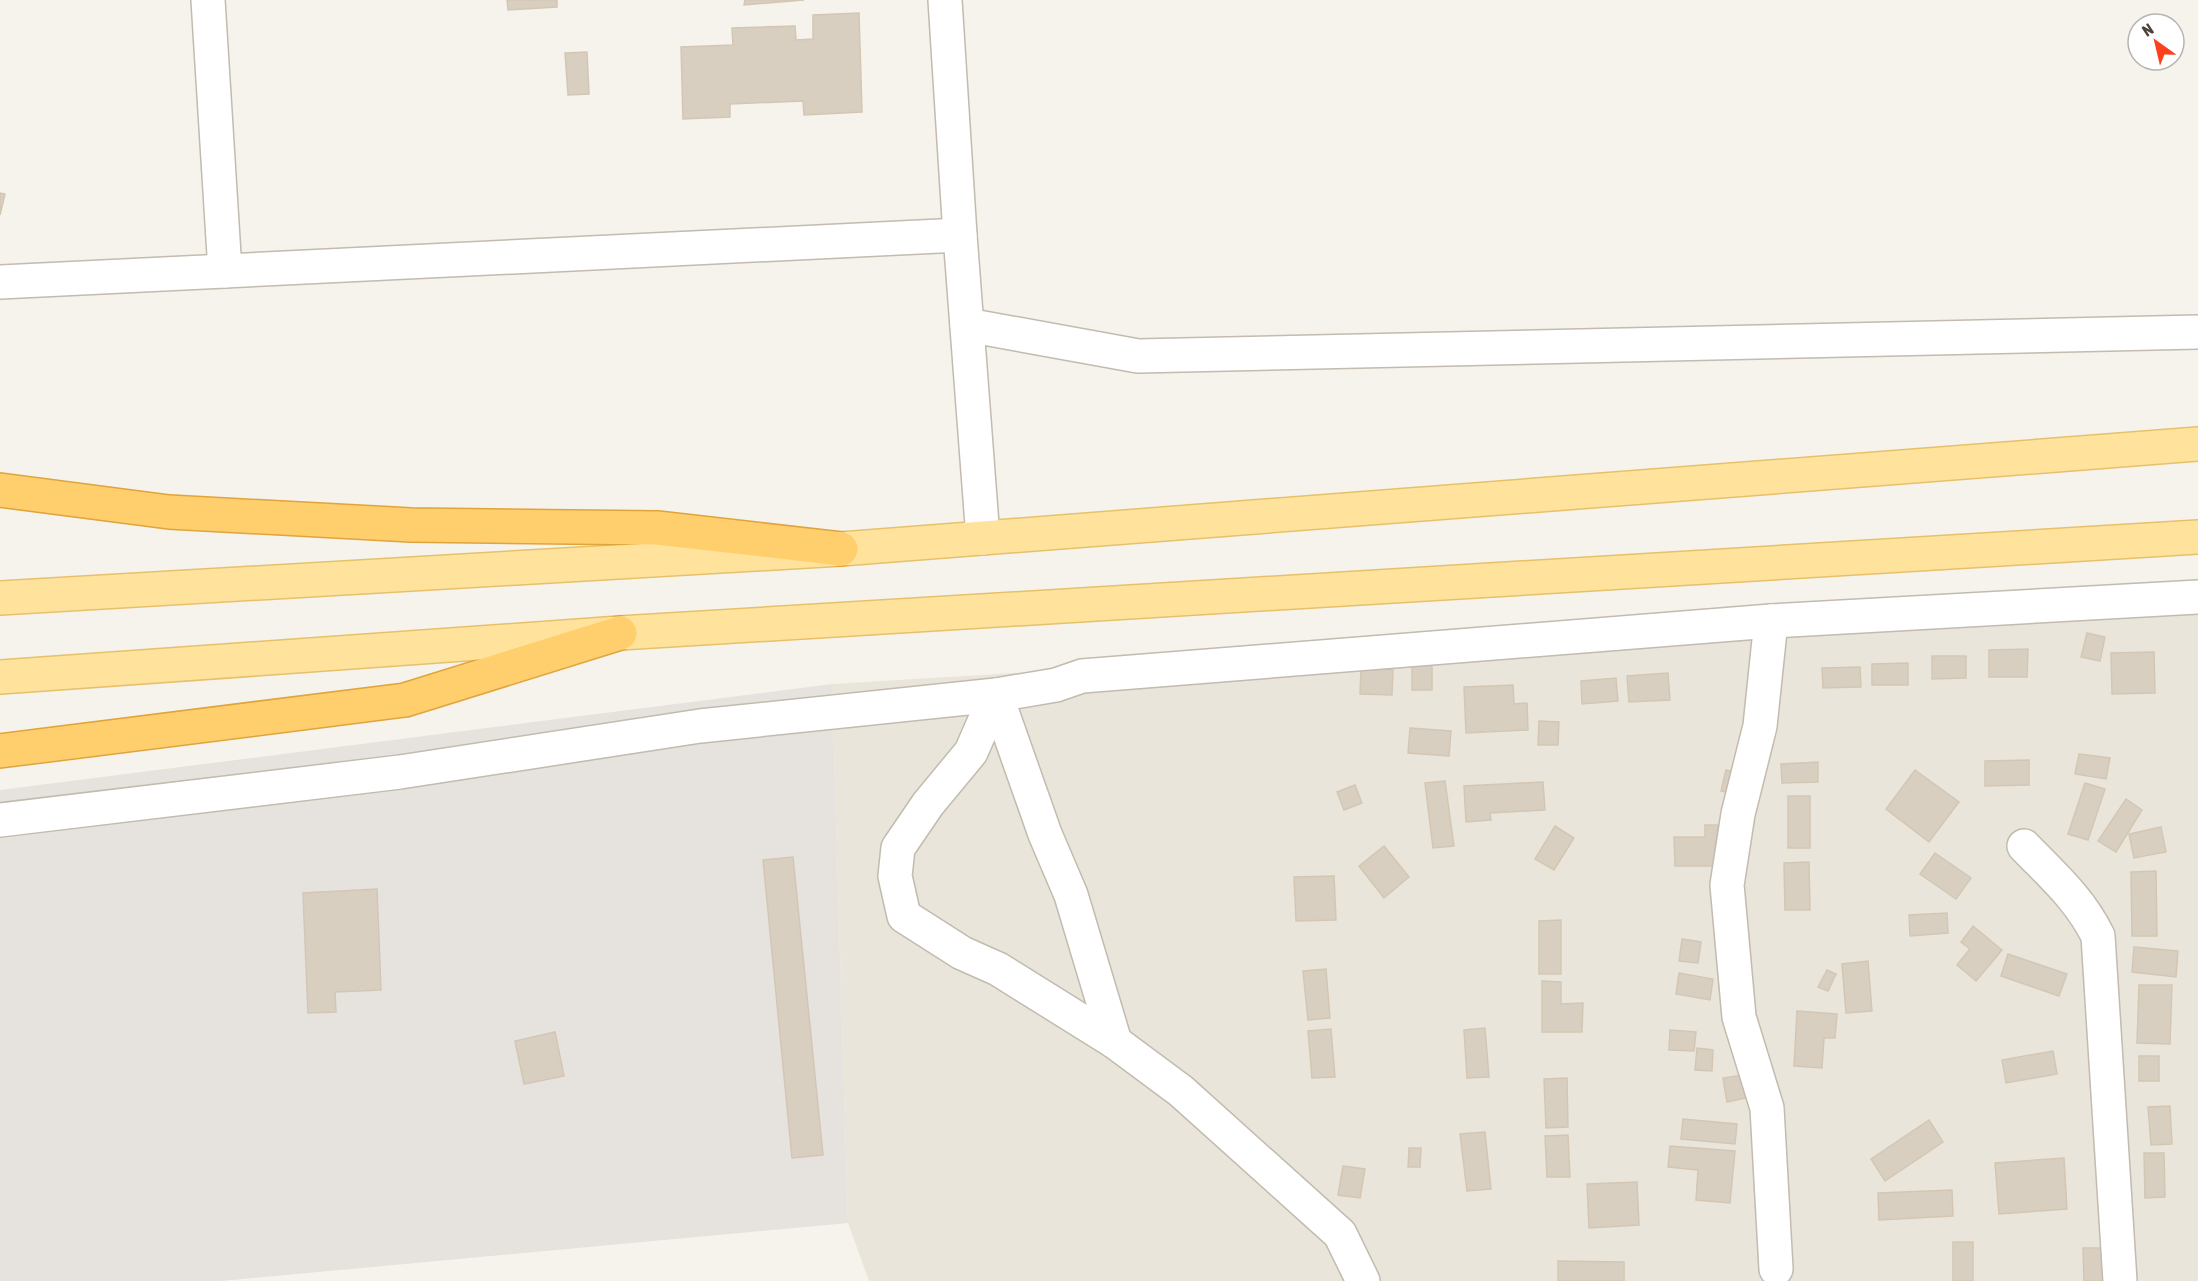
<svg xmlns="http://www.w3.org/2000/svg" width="2198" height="1281" font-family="'Asap Condensed',sans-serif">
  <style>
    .residential { fill: #eae5da }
    .industrial { fill: #e6e2dd }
    .building { fill: #d8cfc1; stroke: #d3c7b4; stroke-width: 1.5 }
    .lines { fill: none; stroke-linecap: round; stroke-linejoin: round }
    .minor-casing { stroke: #c2bbae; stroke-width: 36 }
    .major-casing { stroke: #e6c16a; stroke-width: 36 }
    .highway-casing { stroke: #e0a43c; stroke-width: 36 }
    .minor { stroke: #fff; stroke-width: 33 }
    .major { stroke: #ffe39c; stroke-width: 33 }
    .highway { stroke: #ffcf6e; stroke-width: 33 }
  </style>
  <rect width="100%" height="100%" fill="#f6f3ec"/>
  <path class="residential" d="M 2198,602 L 2198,1281 L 869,1281 L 848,1223 L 832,684 Z"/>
  <path class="industrial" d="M 832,684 L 848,1223 L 221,1281 L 0,1281 L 0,790 Z"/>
  <g class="building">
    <path d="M 507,0 L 557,0 L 557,7 L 508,10 Z"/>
    <path d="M 745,0 L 804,0 L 744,5 Z"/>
    <path d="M 859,13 L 862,112 L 804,115 L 803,101 L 730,104 L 730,117 L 683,119 L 681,47 L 733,45 L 732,28 L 795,26 L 796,40 L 813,39 L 813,15 Z"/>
    <path d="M 587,52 L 589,94 L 568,95 L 565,53 Z"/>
    <path d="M 0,193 L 5,194 L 0,215 Z"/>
    <path d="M 2087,633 L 2105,637 L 2100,661 L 2081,657 Z"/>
    <path d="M 2028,649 L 2027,677 L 1989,677 L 1989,650 Z"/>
    <path d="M 2154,652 L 2155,693 L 2112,694 L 2111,653 Z"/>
    <path d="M 1932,656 L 1966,656 L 1966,678 L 1932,679 Z"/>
    <path d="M 1908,663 L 1908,685 L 1872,685 L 1872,664 Z"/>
    <rect x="1412" y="664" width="20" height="26"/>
    <path d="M 1860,667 L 1861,687 L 1823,688 L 1822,668 Z"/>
    <path d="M 1361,668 L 1393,670 L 1392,695 L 1360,694 Z"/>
    <path d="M 1668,673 L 1670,700 L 1629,702 L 1627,676 Z"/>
    <path d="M 1616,678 L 1618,701 L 1582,704 L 1581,681 Z"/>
    <path d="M 1513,685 L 1514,704 L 1527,703 L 1528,730 L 1466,733 L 1464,687 Z"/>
    <path d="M 1539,721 L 1559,722 L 1558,745 L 1538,745 Z"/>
    <path d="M 1410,728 L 1451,731 L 1449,756 L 1408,753 Z"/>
    <path d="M 2079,754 L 2110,758 L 2106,779 L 2075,774 Z"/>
    <path d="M 2029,760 L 2029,785 L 1985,786 L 1985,761 Z"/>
    <path d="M 1818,762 L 1818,782 L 1782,783 L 1781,764 Z"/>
    <path d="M 1726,770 L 1745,774 L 1739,795 L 1721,791 Z"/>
    <path d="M 1915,770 L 1959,802 L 1929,842 L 1886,809 Z"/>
    <path d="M 1445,781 L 1454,846 L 1433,848 L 1425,783 Z"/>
    <path d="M 1543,782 L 1545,810 L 1490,813 L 1491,820 L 1466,822 L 1464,786 Z"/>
    <path d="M 2085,783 L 2105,789 L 2088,840 L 2068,834 Z"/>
    <path d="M 1355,785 L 1362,803 L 1344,810 L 1337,792 Z"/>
    <rect x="1788" y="796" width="22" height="52"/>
    <path d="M 2126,799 L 2142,810 L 2116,852 L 2098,841 Z"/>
    <path d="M 1705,825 L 1724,825 L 1724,866 L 1675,866 L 1674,837 L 1705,837 Z"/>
    <path d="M 1555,826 L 1574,838 L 1554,870 L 1535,859 Z"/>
    <path d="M 2161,827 L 2166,852 L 2134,858 L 2129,834 Z"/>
    <path d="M 1384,846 L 1409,877 L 1384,898 L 1359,866 Z"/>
    <path d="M 1935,853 L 1971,878 L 1956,899 L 1920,874 Z"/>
    <path d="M 793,857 L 823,1155 L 792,1158 L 763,860 Z"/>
    <path d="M 1809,862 L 1810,910 L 1785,910 L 1784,863 Z"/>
    <path d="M 2156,871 L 2157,936 L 2132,936 L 2131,872 Z"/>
    <path d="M 1334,876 L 1336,920 L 1296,921 L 1294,877 Z"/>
    <path d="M 377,889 L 381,990 L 335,992 L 336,1012 L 308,1013 L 303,893 Z"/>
    <path d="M 1947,913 L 1948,933 L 1910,936 L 1909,915 Z"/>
    <path d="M 1561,920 L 1561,974 L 1539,974 L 1539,921 Z"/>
    <path d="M 1973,926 L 2002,950 L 1976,981 L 1957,965 L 1970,949 L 1961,942 Z"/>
    <path d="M 1682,939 L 1701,942 L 1698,963 L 1679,961 Z"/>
    <path d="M 2134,947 L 2178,951 L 2176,977 L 2132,972 Z"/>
    <path d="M 2008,954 L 2067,974 L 2059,996 L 2001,976 Z"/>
    <path d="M 1868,961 L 1872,1011 L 1846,1013 L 1842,964 Z"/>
    <path d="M 1326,969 L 1330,1018 L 1308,1020 L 1303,971 Z"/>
    <path d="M 1827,970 L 1836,974 L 1828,991 L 1818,987 Z"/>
    <path d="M 1679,973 L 1713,979 L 1710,1000 L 1676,994 Z"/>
    <path d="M 1542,981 L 1561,982 L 1561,1004 L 1583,1003 L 1582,1032 L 1542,1032 Z"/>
    <path d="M 2139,985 L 2172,985 L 2170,1044 L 2137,1043 Z"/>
    <path d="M 1797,1011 L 1837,1014 L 1835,1038 L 1824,1038 L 1822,1068 L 1794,1066 Z"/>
    <path d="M 1485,1028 L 1489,1077 L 1467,1078 L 1464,1030 Z"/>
    <path d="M 1331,1029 L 1335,1077 L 1312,1078 L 1308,1031 Z"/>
    <path d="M 1670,1030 L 1696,1032 L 1694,1051 L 1669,1050 Z"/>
    <path d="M 555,1032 L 564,1076 L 524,1084 L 515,1041 Z"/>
    <path d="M 1697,1048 L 1713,1050 L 1712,1071 L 1695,1070 Z"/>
    <path d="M 2053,1051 L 2057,1074 L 2006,1083 L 2002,1060 Z"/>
    <rect x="2139" y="1056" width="20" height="25"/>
    <path d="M 1742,1075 L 1746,1098 L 1727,1102 L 1723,1078 Z"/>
    <path d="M 1567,1078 L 1568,1127 L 1546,1128 L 1544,1079 Z"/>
    <path d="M 2170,1106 L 2172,1144 L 2151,1145 L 2148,1107 Z"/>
    <path d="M 1683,1119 L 1737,1124 L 1735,1144 L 1681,1139 Z"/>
    <path d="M 1929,1120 L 1943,1142 L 1885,1181 L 1871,1159 Z"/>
    <path d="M 1485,1132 L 1491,1189 L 1467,1191 L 1460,1134 Z"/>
    <path d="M 1568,1135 L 1570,1177 L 1547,1177 L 1545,1136 Z"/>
    <path d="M 1670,1146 L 1735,1151 L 1730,1203 L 1696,1200 L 1698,1170 L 1668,1167 Z"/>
    <path d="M 1409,1148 L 1421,1148 L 1420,1167 L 1408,1167 Z"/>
    <path d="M 2144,1153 L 2164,1153 L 2165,1197 L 2145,1198 Z"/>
    <path d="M 2064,1158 L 2067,1209 L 1999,1214 L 1995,1163 Z"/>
    <path d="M 1343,1166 L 1365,1169 L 1360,1198 L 1338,1195 Z"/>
    <path d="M 1637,1182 L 1639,1225 L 1589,1228 L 1587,1184 Z"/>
    <path d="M 1952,1190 L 1953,1216 L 1879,1220 L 1878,1193 Z"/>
    <rect x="1953" y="1242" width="20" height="39"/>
    <path d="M 2083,1248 L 2103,1248 L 2104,1281 L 2084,1281 Z"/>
    <path d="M 1558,1261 L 1624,1262 L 1624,1281 L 1558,1281 Z"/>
  </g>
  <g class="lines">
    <g class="minor-casing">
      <g id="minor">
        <path d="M 208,0 L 225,271"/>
        <path d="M 945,0 L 960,235 L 983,538"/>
        <path d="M 0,282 L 960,235"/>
        <path d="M 967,325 L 1138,356 L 2198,332"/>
        <path d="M 1771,621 L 1760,726 L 1738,814 L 1727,885 L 1739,1017 L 1767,1108 L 1776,1269"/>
        <path d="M 0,820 L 400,772 L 700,726 L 996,695 L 1045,834 L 1071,895 L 1115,1042"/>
        <path d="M 2024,846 C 2053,876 2079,898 2098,936 L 2120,1281"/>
        <path d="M 1363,1281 L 1340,1234 L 1181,1091 L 1115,1042 L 998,969 L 962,953 L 904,916 L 895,876 L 898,848 L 928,804 L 971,752 L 996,695 L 1056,685 L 1082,676 L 1771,621 L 2198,597"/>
      </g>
    </g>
    <g class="major-casing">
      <g id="major">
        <path d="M 0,598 L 841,549 L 2198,444"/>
        <path d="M 0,677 L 620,633 L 2198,537"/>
      </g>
    </g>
    <g class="highway-casing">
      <g id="highway">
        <path d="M 0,490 L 169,512 L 411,525 L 657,528 L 841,549"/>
        <path d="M 0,751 L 405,700 L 620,633"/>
      </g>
    </g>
    <use href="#minor" class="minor"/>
    <use href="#major" class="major"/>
    <use href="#highway" class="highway"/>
  </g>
  <g transform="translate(2156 42) rotate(326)"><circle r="28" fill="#ffffff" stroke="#b7b4b0" stroke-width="1.5"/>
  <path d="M0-4.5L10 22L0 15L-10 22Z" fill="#fc3f1d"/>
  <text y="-9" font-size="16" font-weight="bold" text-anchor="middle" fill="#4b4439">N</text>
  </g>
</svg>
